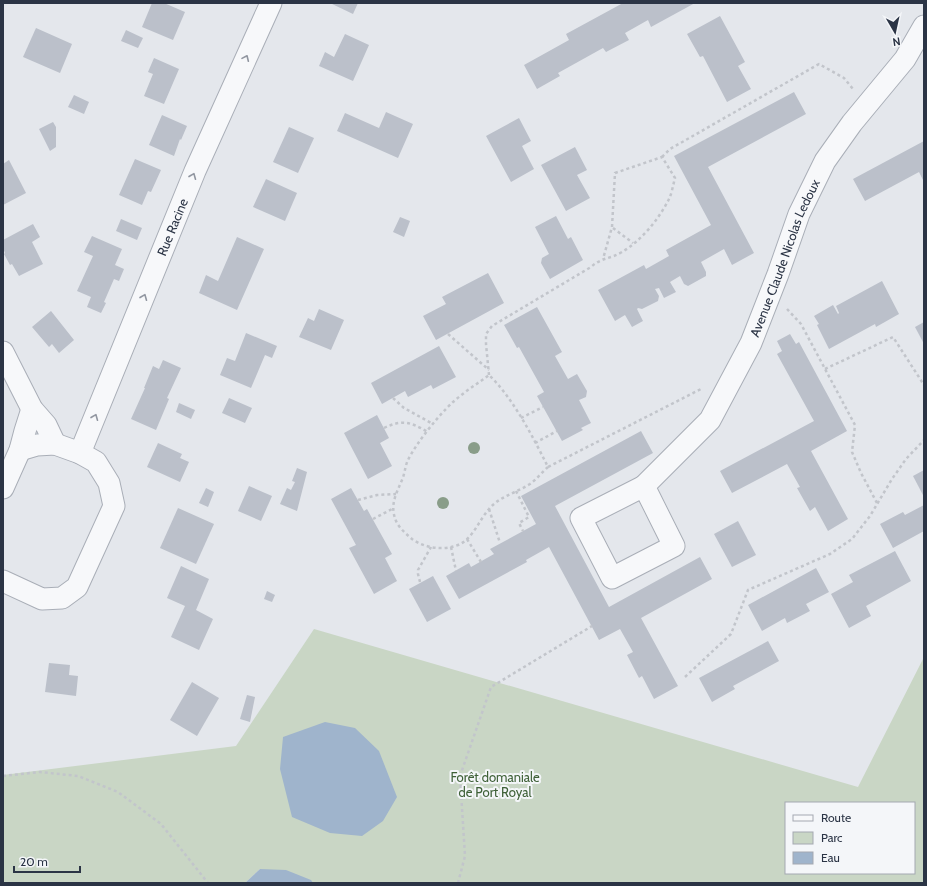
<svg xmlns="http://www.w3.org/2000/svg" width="927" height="886" font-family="Cabin,sans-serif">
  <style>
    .green { fill: #c9d6c5; fill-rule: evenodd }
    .water { fill: #9fb4cc }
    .building { fill: #bbc0ca }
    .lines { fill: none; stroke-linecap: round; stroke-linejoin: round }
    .minor-casing { stroke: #a9aeb7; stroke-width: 23 }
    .path { stroke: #c2c5cb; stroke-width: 2.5; stroke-dasharray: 3 3; stroke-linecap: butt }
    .minor { stroke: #f7f8fa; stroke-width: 21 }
    .tree { fill: #899d89 }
    .oneway { stroke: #9196a0 }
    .labels { text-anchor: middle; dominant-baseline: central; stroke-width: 4; stroke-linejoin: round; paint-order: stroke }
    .street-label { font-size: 13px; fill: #2b3445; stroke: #f4f6f9 }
    .park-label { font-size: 13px; fill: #3f6138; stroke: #f4f6f9 }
  </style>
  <rect width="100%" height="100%" fill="#e4e7ec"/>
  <path class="green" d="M 314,629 L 858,787 L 924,657 L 924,883 L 313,883 L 310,880 L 260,869 L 245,883 L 3,883 L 3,775 L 236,746 ZM 786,803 L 914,803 L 914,873 L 786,873 Z"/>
  <g class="water">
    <path d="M 325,722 L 355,728 L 379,751 L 397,797 L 383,821 L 362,836 L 330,833 L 292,817 L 280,769 L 283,737 Z"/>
    <path d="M 260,869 L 286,870 L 311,880 L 313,883 L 245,883 Z"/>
  </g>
  <g class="building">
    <path d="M 152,3 L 164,3 L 185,12 L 173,40 L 142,27 Z"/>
    <path d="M 330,3 L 358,3 L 353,14 Z"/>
    <path d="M 623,3 L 695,3 L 651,27 L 648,20 L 625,33 L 629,40 L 606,52 L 603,48 L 558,73 L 560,76 L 537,89 L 524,65 L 569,40 L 566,34 Z"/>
    <path d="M 720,16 L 745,62 L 738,66 L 751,89 L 727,102 L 703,56 L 700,57 L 687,34 Z"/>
    <path d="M 36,28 L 72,44 L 60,73 L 23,57 Z"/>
    <path d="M 126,30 L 143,38 L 138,48 L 121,41 Z"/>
    <path d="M 345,34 L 369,45 L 353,81 L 319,66 L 325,52 L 334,57 Z"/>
    <path d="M 154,58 L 179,69 L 164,104 L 144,96 L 153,74 L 148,72 Z"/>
    <path d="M 794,92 L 806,114 L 708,167 L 754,253 L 732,265 L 724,249 L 701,262 L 706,272 L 706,276 L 688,286 L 684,284 L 680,276 L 670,282 L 676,292 L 664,298 L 659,288 L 655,289 L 659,296 L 658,301 L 642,309 L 638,308 L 637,309 L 643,321 L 632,327 L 625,315 L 615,321 L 598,290 L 644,265 L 646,269 L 669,256 L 666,250 L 711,225 L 674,156 Z"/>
    <path d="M 74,95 L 89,102 L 84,114 L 68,107 Z"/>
    <path d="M 386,112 L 413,124 L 398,158 L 337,131 L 345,113 L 379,128 Z"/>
    <path d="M 162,115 L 187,126 L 181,140 L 180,139 L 174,156 L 149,145 Z"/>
    <path d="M 519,118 L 531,141 L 522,146 L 534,169 L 511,182 L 486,136 Z"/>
    <path d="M 53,122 L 56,127 L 56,147 L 50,151 L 39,129 Z"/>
    <path d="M 289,127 L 314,138 L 298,173 L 273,162 Z"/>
    <path d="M 924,141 L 924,182 L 919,172 L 865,201 L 853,179 Z"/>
    <path d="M 575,147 L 587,170 L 577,175 L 590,198 L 566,211 L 541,165 Z"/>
    <path d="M 135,159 L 161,170 L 151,192 L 148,191 L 142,205 L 119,195 Z"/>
    <path d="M 9,160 L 26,193 L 3,205 L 3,164 Z"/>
    <path d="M 266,179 L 297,193 L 285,221 L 253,207 Z"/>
    <path d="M 556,216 L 568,239 L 571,237 L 583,260 L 550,279 L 541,263 L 542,258 L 549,254 L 535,227 Z"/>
    <path d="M 400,217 L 410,221 L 404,237 L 393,232 Z"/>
    <path d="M 121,219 L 142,228 L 137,240 L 116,231 Z"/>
    <path d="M 33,224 L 40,237 L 32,242 L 43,264 L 19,276 L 12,264 L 10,265 L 4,254 L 5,253 L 3,248 L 3,240 Z"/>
    <path d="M 92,236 L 122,249 L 115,265 L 124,269 L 119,281 L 114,279 L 104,302 L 106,303 L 101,313 L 87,307 L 91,297 L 77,291 L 93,256 L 84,252 Z"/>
    <path d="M 237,237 L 264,249 L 237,310 L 199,293 L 206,275 L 218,281 Z"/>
    <path d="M 488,273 L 504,303 L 436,340 L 423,316 L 446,304 L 442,297 Z"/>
    <path d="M 882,281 L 899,314 L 876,327 L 875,324 L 829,349 L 817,325 L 819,324 L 814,316 L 833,305 L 838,314 L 839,313 L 836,306 Z"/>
    <path d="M 537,307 L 562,352 L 555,356 L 568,379 L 577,374 L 587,391 L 586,397 L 579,400 L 591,423 L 581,428 L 583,430 L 562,441 L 537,396 L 544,392 L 519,347 L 517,348 L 504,325 Z"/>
    <path d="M 319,309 L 344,320 L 331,350 L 299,337 L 308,318 L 314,321 Z"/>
    <path d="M 51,311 L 74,340 L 59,353 L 52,344 L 49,347 L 32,327 Z"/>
    <path d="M 924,322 L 924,344 L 915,327 Z"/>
    <path d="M 246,333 L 277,346 L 272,358 L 265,355 L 251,388 L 220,375 L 227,358 L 235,361 Z"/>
    <path d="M 790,334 L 796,344 L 799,342 L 847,431 L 811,451 L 848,519 L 828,531 L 815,507 L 810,511 L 797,488 L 800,487 L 787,464 L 732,493 L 720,471 L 814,421 L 777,354 L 782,351 L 777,341 Z"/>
    <path d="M 439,346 L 456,377 L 433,389 L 431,385 L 408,397 L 405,391 L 382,404 L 371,383 Z"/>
    <path d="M 163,360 L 181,368 L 167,398 L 169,399 L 156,430 L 131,419 L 145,388 L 144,388 L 153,366 L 159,369 Z"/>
    <path d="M 229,398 L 252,408 L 245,423 L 222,413 Z"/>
    <path d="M 179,403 L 195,410 L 191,419 L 176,412 Z"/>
    <path d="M 377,415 L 389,438 L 380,443 L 392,466 L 368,479 L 344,433 Z"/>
    <path d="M 641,431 L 653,453 L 555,506 L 609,607 L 700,557 L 712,579 L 641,618 L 678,686 L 654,699 L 642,676 L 639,678 L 627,655 L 633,652 L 620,629 L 599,640 L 549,547 L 526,560 L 527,562 L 459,599 L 446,576 L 469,563 L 471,567 L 494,554 L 490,549 L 536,524 L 521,496 Z"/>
    <path d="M 158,443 L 182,454 L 180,458 L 189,462 L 180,482 L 147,467 Z"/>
    <path d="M 297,468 L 307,472 L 297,511 L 280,504 L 287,488 L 291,490 L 295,482 L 292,481 Z"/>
    <path d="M 924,470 L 924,497 L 913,476 Z"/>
    <path d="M 249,486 L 272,496 L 261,521 L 238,511 Z"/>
    <path d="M 206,488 L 214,492 L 208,507 L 199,503 Z"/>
    <path d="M 351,488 L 364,511 L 367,509 L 392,554 L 385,558 L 397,581 L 374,594 L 349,548 L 356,545 L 331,499 Z"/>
    <path d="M 924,505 L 924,531 L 893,548 L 880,524 L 903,512 L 905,515 Z"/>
    <path d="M 178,508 L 214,524 L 196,564 L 160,548 Z"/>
    <path d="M 738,521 L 756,555 L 732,567 L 714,534 Z"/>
    <path d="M 895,551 L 911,581 L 866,606 L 871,616 L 849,628 L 831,594 L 853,582 L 849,575 Z"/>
    <path d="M 181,566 L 209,579 L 196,610 L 213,619 L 199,650 L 171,637 L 185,606 L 167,598 Z"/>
    <path d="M 816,568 L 829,592 L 806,604 L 810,611 L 787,623 L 785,618 L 762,631 L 748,605 Z"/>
    <path d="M 433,576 L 451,609 L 427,622 L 409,589 Z"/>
    <path d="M 267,591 L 275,595 L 272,602 L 264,599 Z"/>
    <path d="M 768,641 L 779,661 L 733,686 L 735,689 L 712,702 L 699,678 Z"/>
    <path d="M 49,663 L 70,665 L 69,675 L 78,676 L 76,696 L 45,692 Z"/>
    <path d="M 192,682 L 219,698 L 197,736 L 170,720 Z"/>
    <path d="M 247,695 L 255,697 L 250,722 L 240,719 Z"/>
  </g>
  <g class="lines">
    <g class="minor-casing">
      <g id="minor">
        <path d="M 3,352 L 32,409 L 46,425 L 55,444"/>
        <path id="s1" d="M 80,453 L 195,171 L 271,3"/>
        <path id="s2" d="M 644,486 L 710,420 L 751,343 L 778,274 L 799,214 L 825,161 L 852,123 L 905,59 L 924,26"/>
        <path d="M 644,486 L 674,546 L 612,578 L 581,518 Z"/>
        <path d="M 3,488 L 20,450 L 25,431 L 32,409"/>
        <path d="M 3,581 L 42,599 L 62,598 L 77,587 L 114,506 L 109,483 L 96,462 L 80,453 L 55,444 L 37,445 L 20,450"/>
      </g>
    </g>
    <g class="path">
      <path d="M 662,157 L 670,149 L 819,64 L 844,78 L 853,89"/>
      <path d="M 613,228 L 633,243"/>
      <path d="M 787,309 L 801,324 L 855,425 L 852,452 L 861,473 L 877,503"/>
      <path d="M 448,334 L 489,370"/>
      <path d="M 825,369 L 893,337 L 924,385"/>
      <path d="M 489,375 L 486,344 L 486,334 L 492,326 L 591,267 C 602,257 611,259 622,252 C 641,241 659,219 669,199 C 672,193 673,185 675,178 L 662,157 L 615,173 L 612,227 L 603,259"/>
      <path d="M 393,398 L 404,408 L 433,424"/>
      <path d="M 521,418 L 543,407"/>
      <path d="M 384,428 C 403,419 410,422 428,432"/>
      <path d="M 535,443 L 557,431"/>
      <path d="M 548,467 C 542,472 537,479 530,484 C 516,493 500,496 489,509 C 479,520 473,539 458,545 C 442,551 425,548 412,539 C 405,533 397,526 395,518 C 390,504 397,492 402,480 C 405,473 405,466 408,460 C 417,442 438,416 453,402 C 464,392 477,384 489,375 C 513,398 533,437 548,467 L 701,389"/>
      <path d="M 516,491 L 529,517 L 519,523 L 523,531"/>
      <path d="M 358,500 L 377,495 L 396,494"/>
      <path d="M 489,509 L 500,543"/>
      <path d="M 373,519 L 394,508"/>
      <path d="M 467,539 L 481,562"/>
      <path d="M 451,547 L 456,571"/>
      <path d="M 420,582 L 418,574 L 418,570 L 431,547"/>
      <path d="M 685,677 L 731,634 L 748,590 L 830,554 L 852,539 L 870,516 L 892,479 L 906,459 L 924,440"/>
      <path d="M 3,776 L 40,772 L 78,776 L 118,792 L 161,824 L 208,883"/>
      <path d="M 458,883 L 465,856 L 460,776 L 491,687 L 592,626"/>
    </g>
    <use href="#minor" class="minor"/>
  </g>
  <g class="tree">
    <circle cx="474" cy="448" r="6"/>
    <circle cx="443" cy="503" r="6"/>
  </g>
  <defs><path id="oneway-chevron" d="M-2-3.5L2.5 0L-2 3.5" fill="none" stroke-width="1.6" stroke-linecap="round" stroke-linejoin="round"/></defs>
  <g class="oneway">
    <use href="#oneway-chevron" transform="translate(246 58) rotate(-66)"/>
    <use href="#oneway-chevron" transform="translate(193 176) rotate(-68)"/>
    <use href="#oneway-chevron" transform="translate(144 297) rotate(-68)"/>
    <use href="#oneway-chevron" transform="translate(95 417) rotate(-68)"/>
  </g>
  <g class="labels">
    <g class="street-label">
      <text stroke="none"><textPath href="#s1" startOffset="244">Rue Racine</textPath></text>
      <text stroke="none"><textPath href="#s2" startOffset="272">Avenue Claude Nicolas Ledoux</textPath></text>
    </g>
    <g class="park-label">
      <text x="495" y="777">Forêt domaniale<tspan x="495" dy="15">de Port Royal</tspan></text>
    </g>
  </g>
  <rect width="927" height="886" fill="none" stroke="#2b3445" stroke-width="8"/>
  <rect x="785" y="802" width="130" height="72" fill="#f4f6f9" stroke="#a4a8b1"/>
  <rect x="793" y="815" width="20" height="6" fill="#f7f8fa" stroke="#a4a8b1"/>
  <text x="821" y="822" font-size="12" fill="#2b3445">Route</text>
  <rect x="793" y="832" width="20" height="12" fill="#c9d6c5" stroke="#a4a8b1"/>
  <text x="821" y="842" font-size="12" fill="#2b3445">Parc</text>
  <rect x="793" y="852" width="20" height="12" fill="#9fb4cc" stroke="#a4a8b1"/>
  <text x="821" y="862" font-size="12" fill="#2b3445">Eau</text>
  <g transform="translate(895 32) rotate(171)" stroke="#f4f6f9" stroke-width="3" paint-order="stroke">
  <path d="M0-3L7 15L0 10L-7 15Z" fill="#2b3445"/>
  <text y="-6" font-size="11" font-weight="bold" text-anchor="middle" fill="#2b3445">N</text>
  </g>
  <path d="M14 866v6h66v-6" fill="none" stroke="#2b3445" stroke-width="2"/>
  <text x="20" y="866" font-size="12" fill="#2b3445" stroke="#f4f6f9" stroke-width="3" paint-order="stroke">20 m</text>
</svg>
